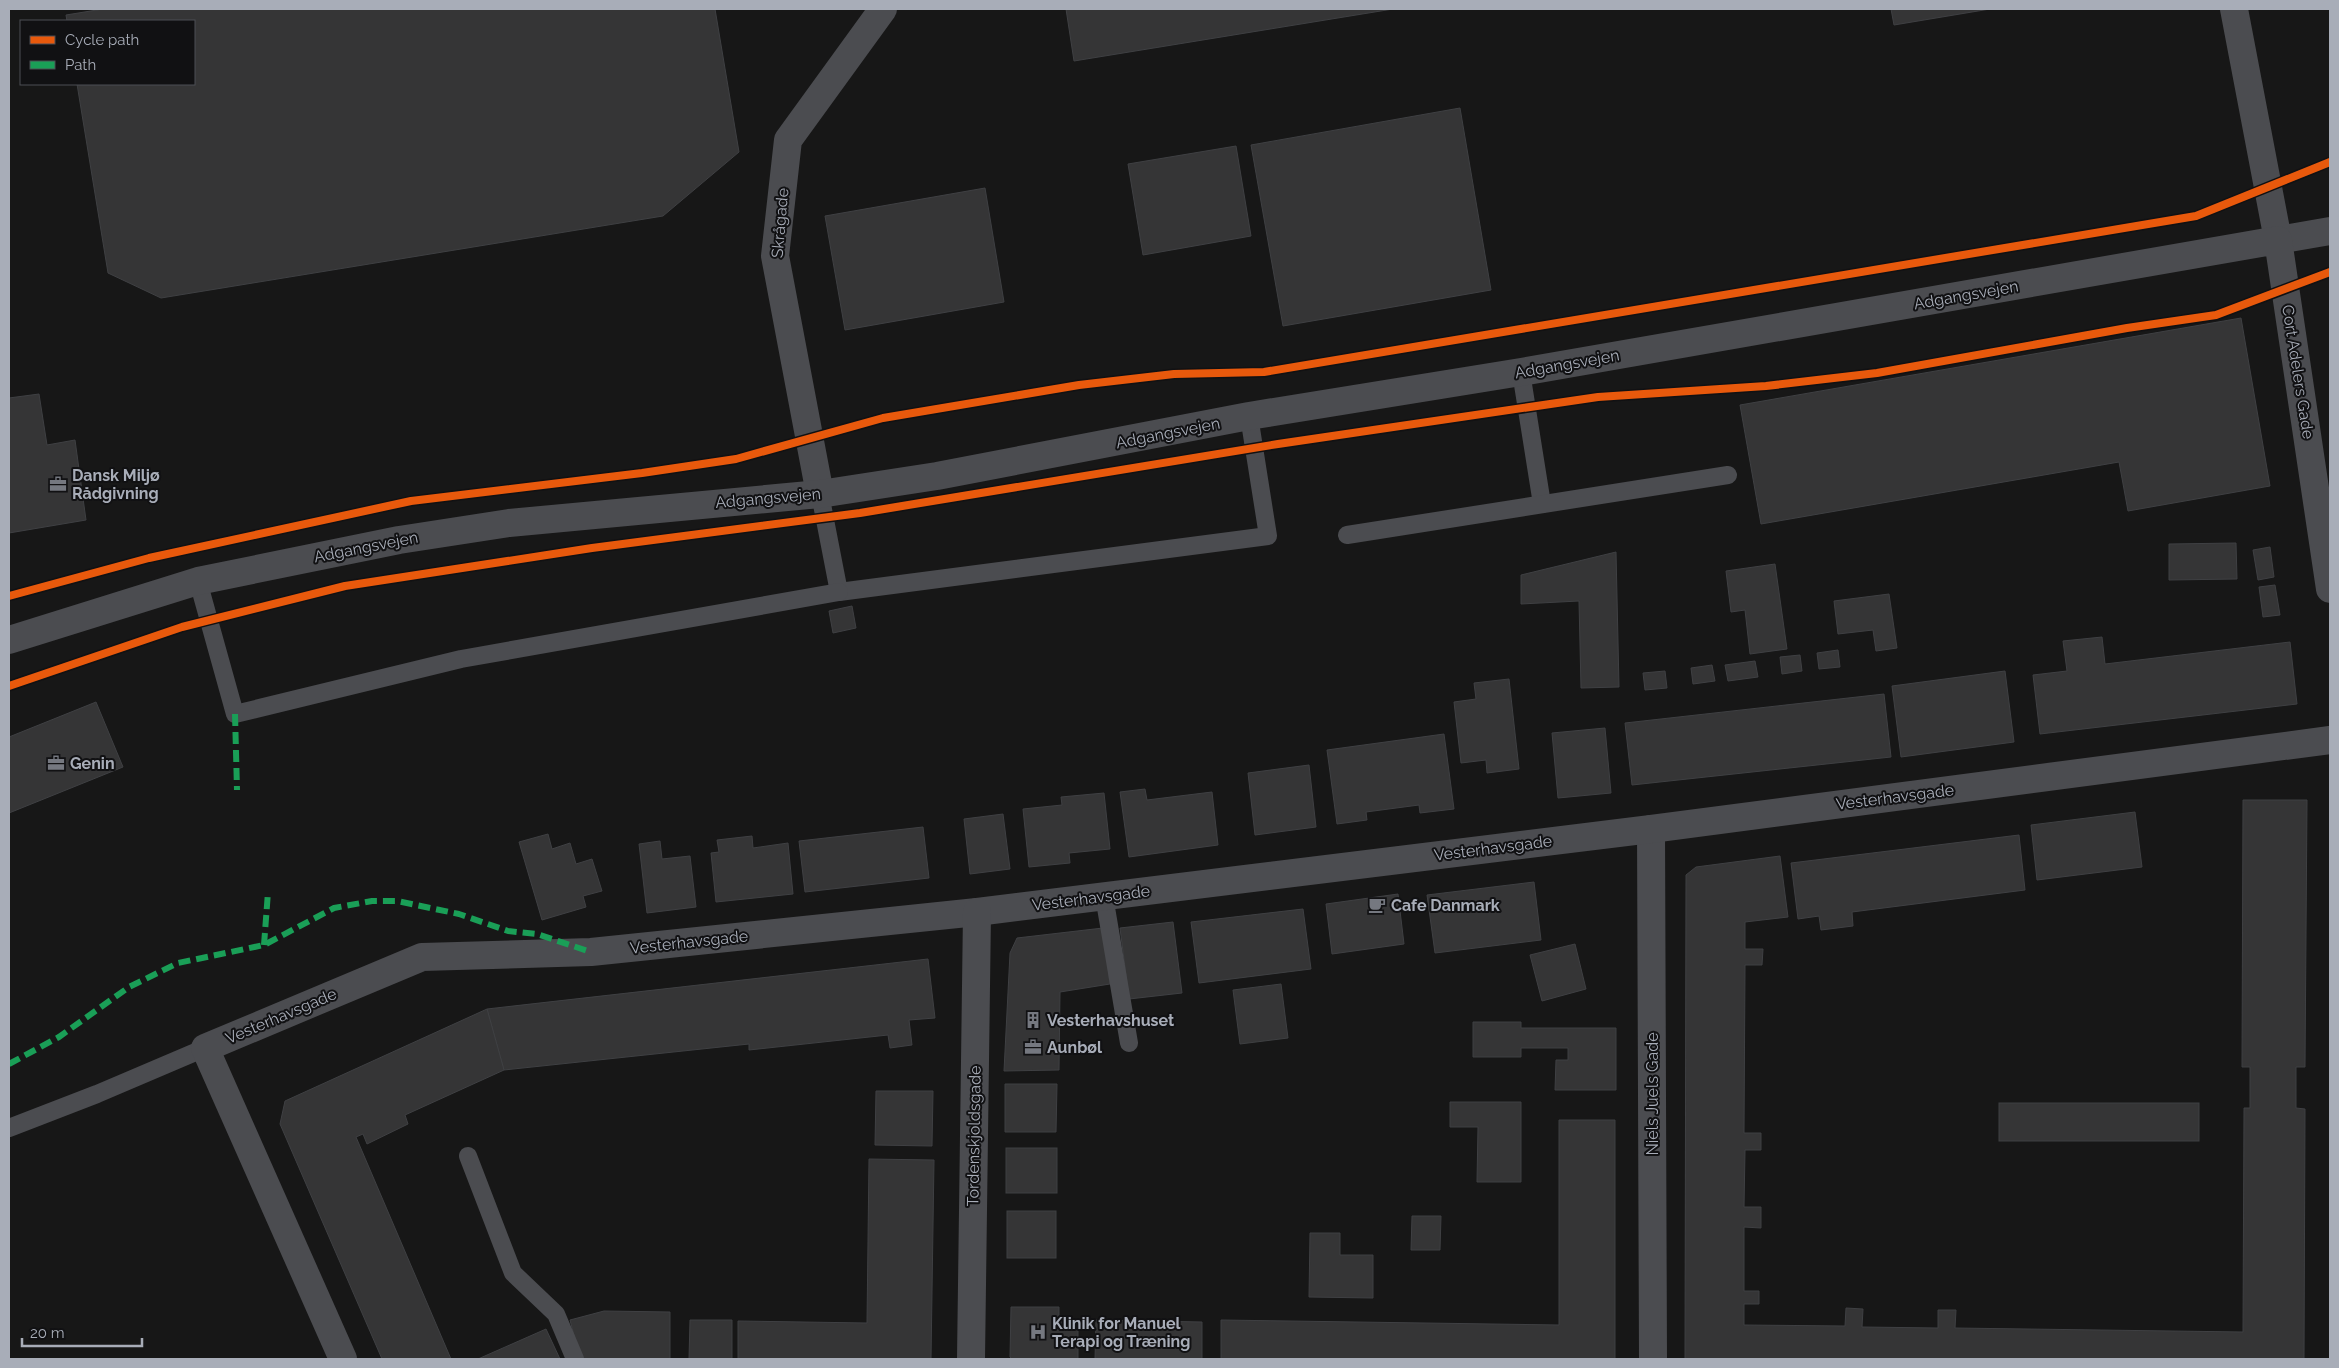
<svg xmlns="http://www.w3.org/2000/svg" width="2339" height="1368" font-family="Raleway,sans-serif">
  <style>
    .building { fill: #353536; stroke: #3f4043 }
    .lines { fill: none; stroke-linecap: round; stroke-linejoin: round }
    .service { stroke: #4b4c50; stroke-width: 18 }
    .minor { stroke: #4b4c50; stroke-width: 28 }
    .tertiary { stroke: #4b4c50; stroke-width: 28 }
    .quiet { stroke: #1a9f57; stroke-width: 6; stroke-dasharray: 12 6; stroke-linecap: butt }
    .cycleway-casing { stroke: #111113; stroke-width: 11 }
    .cycleway { stroke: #e8590c; stroke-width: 8 }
    .labels { text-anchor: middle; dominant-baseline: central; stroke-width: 4; stroke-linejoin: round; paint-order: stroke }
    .street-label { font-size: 16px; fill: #a8adb8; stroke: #111113 }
    .poi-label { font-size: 16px; font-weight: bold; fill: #a8adb8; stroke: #111113; text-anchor: start }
  </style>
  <rect width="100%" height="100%" fill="#171717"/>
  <g class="building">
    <path d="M 103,9 L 715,9 L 739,152 L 663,216 L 161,298 L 108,273 L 77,84 L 194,84 L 194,21 L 67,21 L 66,15 Z"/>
    <path d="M 1066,9 L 1393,9 L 1074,61 Z"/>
    <path d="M 1891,9 L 1990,9 L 1894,25 Z"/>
    <path d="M 1460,108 L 1491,290 L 1283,326 L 1251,145 Z"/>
    <path d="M 1236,146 L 1251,236 L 1143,255 L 1128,164 Z"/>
    <path d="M 985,188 L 1004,302 L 845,330 L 825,216 Z"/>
    <path d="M 2241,318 L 2270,486 L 2128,511 L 2119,462 L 1761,524 L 1740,405 Z"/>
    <path d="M 39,394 L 47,445 L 75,440 L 86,520 L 9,533 L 9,398 Z"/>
    <path d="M 2236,543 L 2237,579 L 2169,580 L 2169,544 Z"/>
    <path d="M 2270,547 L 2274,577 L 2258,580 L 2253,550 Z"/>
    <path d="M 1616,552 L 1619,687 L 1581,688 L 1579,601 L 1521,604 L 1521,575 Z"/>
    <path d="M 1775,564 L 1787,649 L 1750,654 L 1745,610 L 1731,612 L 1726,571 Z"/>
    <path d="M 2275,585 L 2280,615 L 2263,617 L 2259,587 Z"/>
    <path d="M 1889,594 L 1897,648 L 1876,651 L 1873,630 L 1838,634 L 1834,601 Z"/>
    <path d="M 852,606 L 856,628 L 833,633 L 829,611 Z"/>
    <path d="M 2102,637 L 2105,664 L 2290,642 L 2297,704 L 2040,734 L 2033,675 L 2067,671 L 2063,641 Z"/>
    <path d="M 1838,650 L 1840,667 L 1819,669 L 1817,653 Z"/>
    <path d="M 1800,655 L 1802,671 L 1782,674 L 1780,657 Z"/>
    <path d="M 1755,661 L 1758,677 L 1728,681 L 1725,665 Z"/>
    <path d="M 1712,665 L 1715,681 L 1693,684 L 1691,668 Z"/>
    <path d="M 1665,671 L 1667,688 L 1645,690 L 1643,673 Z"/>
    <path d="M 2005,671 L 2014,742 L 1901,757 L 1892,686 Z"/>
    <path d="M 1509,679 L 1519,769 L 1487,773 L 1486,760 L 1461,763 L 1454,702 L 1476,699 L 1474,683 Z"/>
    <path d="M 1884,694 L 1891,757 L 1632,785 L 1625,723 Z"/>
    <path d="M 96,702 L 123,767 L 9,813 L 9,737 Z"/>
    <path d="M 1605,728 L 1611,793 L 1558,798 L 1552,733 Z"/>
    <path d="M 1444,734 L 1454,809 L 1420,813 L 1419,805 L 1366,812 L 1367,820 L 1337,824 L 1327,750 Z"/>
    <path d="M 1309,765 L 1316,827 L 1255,835 L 1248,773 Z"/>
    <path d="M 1145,789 L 1147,800 L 1212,792 L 1218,845 L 1129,857 L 1120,792 Z"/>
    <path d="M 1104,793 L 1110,849 L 1069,853 L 1070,863 L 1029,867 L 1023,809 L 1062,805 L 1061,797 Z"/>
    <path d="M 2243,800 L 2307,800 L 2305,1067 L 2296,1067 L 2296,1108 L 2305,1109 L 2304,1359 L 1685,1359 L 1686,875 L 1696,867 L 1780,856 L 1788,917 L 1745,922 L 1745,949 L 1763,949 L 1762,965 L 1745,965 L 1744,1133 L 1761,1133 L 1761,1150 L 1745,1150 L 1744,1207 L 1761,1207 L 1761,1228 L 1744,1227 L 1744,1291 L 1759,1291 L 1759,1304 L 1744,1304 L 1744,1325 L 1845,1326 L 1846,1308 L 1863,1309 L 1862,1327 L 1938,1328 L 1938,1310 L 1956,1310 L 1955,1328 L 2243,1332 L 2244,1108 L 2250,1108 L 2250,1067 L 2242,1067 Z"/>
    <path d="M 2135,812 L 2142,867 L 2037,880 L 2031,825 Z"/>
    <path d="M 1003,814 L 1010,869 L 970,874 L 964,819 Z"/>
    <path d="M 923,827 L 929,878 L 805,892 L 799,841 Z"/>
    <path d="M 548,834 L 552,849 L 570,843 L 576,864 L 592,859 L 602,891 L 583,896 L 586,907 L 542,920 L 519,842 Z"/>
    <path d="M 2019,835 L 2025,890 L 1852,912 L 1853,926 L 1821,930 L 1819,916 L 1798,919 L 1791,863 Z"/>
    <path d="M 752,836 L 753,848 L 788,843 L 793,894 L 716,902 L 711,853 L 719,852 L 717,840 Z"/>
    <path d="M 660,841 L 662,859 L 690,856 L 696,907 L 647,913 L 639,844 Z"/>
    <path d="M 1534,882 L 1541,940 L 1435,953 L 1427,895 Z"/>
    <path d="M 1398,894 L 1404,944 L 1332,954 L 1326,904 Z"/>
    <path d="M 1303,909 L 1311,969 L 1199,983 L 1191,922 Z"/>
    <path d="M 1173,922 L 1182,993 L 1129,999 L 1120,928 Z"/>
    <path d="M 1103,928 L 1110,984 L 1060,992 L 1059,1070 L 1004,1071 L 1010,953 L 1017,938 Z"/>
    <path d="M 1575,944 L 1586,989 L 1542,1001 L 1530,955 Z"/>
    <path d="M 928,959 L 935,1018 L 909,1020 L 912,1045 L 890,1048 L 888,1035 L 749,1050 L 749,1044 L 504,1070 L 487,1009 Z"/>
    <path d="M 1281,984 L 1288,1038 L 1240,1044 L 1233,990 Z"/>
    <path d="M 487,1009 L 504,1070 L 405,1115 L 408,1124 L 367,1144 L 363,1134 L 356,1137 L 451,1359 L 382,1359 L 280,1124 L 285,1101 Z"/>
    <path d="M 1473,1022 L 1521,1022 L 1521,1028 L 1616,1028 L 1616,1090 L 1555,1090 L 1556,1060 L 1568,1060 L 1568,1048 L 1521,1048 L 1521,1057 L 1473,1057 Z"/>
    <path d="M 1005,1084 L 1057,1084 L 1056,1132 L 1005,1132 Z"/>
    <path d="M 876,1091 L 933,1091 L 932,1146 L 875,1145 Z"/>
    <path d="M 1450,1102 L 1521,1102 L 1521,1182 L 1477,1182 L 1478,1127 L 1450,1127 Z"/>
    <rect x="1999" y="1103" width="200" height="38"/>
    <path d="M 1559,1120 L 1615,1120 L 1615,1359 L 1221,1359 L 1221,1320 L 1559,1325 Z"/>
    <rect x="1006" y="1148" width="51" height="45"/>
    <path d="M 869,1159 L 934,1160 L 931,1359 L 738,1359 L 738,1321 L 867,1323 Z"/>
    <rect x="1007" y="1211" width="49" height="47"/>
    <path d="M 1412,1216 L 1441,1216 L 1440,1250 L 1411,1250 Z"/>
    <path d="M 1310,1233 L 1340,1233 L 1340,1255 L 1373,1255 L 1373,1298 L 1309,1297 Z"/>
    <path d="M 1011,1307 L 1059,1307 L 1059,1320 L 1078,1320 L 1078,1359 L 1012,1359 L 1010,1357 Z"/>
    <path d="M 604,1311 L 670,1312 L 670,1359 L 580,1359 L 570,1320 Z"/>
    <path d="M 690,1320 L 732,1320 L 732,1359 L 689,1359 Z"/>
    <path d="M 1096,1320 L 1202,1322 L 1202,1359 L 1095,1359 Z"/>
    <path d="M 546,1329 L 560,1359 L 478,1359 Z"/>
  </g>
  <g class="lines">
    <g class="service">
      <path d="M 1521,372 L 1542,504"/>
      <path d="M 820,494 L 839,592 L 1268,536 L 1249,416"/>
      <path d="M 1347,535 L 1728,475"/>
      <path d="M 198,581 L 235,714 L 461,659 L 839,592"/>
      <path d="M 1104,896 L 1129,1043"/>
      <path d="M 9,1128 L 97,1094 L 205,1048"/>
      <path d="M 468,1156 L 513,1273 L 556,1314 L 575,1359"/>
    </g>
    <g class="minor">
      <path d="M 2234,9 L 2278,240 L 2330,231"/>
      <path d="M 820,494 L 775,256 L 788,140 L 883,9"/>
      <path d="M 1651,829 L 1653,1359"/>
      <path d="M 343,1359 L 205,1048 L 422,957 L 591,952 L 977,912 L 1651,829 L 2330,740"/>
      <path d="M 971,1359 L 977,912"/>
    </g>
    <path class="tertiary" d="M 9,640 L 198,581 L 399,540 L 509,523 L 820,494 L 937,476 L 1249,416 L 1521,372 L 2278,240 L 2330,589"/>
    <g class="quiet">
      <path d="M 235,714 L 237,790"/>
      <path d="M 264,945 L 268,892"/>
      <path d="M 9,1064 L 59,1037 L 129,987 L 178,963 L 264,945 L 334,908 L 372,901 L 397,901 L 459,914 L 508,931 L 537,934 L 591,952"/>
    </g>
    <g class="cycleway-casing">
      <g id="cycleway">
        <path d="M 9,596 L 149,558 L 411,501 L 642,473 L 736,459 L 883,418 L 1079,385 L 1174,374 L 1264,372 L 2196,216 L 2330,162"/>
        <path d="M 9,686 L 182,627 L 345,586 L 592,548 L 860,513 L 1278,444 L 1598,397 L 1766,386 L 1877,373 L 2127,328 L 2216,315 L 2330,272"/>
      </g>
    </g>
    <use href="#cycleway" class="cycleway"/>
  </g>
  <defs>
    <g id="office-bare" transform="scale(1.35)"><path d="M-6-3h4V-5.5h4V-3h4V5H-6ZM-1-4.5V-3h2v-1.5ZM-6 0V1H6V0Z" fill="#757880" stroke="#111113" stroke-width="2.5" paint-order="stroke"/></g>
    <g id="cafe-bare" transform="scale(1.35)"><path d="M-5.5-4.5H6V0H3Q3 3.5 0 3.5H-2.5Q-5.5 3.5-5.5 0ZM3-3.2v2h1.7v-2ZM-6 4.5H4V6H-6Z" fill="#757880" stroke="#111113" stroke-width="2.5" paint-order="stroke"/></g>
    <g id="building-bare" transform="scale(1.35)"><path d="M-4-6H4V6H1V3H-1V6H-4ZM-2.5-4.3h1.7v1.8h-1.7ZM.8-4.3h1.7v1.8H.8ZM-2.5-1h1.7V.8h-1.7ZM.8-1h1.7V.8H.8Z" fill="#757880" stroke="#111113" stroke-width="2.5" paint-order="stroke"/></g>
    <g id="hospital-bare" transform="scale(1.35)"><path d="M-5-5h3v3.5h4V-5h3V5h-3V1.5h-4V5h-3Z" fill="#757880" stroke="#111113" stroke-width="2.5" paint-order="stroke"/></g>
  </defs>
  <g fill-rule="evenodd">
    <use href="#office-bare" x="58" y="484"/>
    <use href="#office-bare" x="56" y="763"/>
    <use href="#cafe-bare" x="1377" y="905"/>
    <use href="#building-bare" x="1033" y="1020"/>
    <use href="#office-bare" x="1033" y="1047"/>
    <use href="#hospital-bare" x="1038" y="1332"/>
  </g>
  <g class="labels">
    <g class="street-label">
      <text transform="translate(780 223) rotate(-85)">Skrågade</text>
      <text transform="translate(1966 295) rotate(-10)">Adgangsvejen</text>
      <text transform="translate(1567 364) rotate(-10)">Adgangsvejen</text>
      <text transform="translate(2298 372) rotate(81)">Cort Adelers Gade</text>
      <text transform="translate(1168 433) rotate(-11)">Adgangsvejen</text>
      <text transform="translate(768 498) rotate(-5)">Adgangsvejen</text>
      <text transform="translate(366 547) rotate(-11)">Adgangsvejen</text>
      <text transform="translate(1895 797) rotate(-7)">Vesterhavsgade</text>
      <text transform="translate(1493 848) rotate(-7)">Vesterhavsgade</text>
      <text transform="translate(1091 898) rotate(-7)">Vesterhavsgade</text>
      <text transform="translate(689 942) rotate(-6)">Vesterhavsgade</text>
      <text transform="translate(281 1016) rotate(-23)">Vesterhavsgade</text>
      <text transform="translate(1652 1094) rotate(-90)">Niels Juels Gade</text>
      <text transform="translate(974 1136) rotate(-89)">Tordenskjoldsgade</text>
    </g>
    <g class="poi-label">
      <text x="72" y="475">Dansk Miljø<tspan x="72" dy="18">Rådgivning</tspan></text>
      <text x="70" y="763">Genin</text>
      <text x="1391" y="905">Cafe Danmark</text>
      <text x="1047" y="1020">Vesterhavshuset</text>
      <text x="1047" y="1047">Aunbøl</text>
      <text x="1052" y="1323">Klinik for Manuel<tspan x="1052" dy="18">Terapi og Træning</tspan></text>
    </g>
  </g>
  <rect width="2339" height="1368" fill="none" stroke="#a8adb8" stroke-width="20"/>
  <rect x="20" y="20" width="175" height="65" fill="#111113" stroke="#4d4f55"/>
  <rect x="30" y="36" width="25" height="8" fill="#e8590c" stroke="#4d4f55"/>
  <text x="65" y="45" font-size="15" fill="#a8adb8">Cycle path</text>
  <rect x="30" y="61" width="25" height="8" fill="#1a9f57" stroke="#4d4f55"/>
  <text x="65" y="70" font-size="15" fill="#a8adb8">Path</text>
  <path d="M22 1338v8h120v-8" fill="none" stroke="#a8adb8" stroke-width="2.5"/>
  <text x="30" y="1338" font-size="15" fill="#a8adb8" stroke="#111113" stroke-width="4" paint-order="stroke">20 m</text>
</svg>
